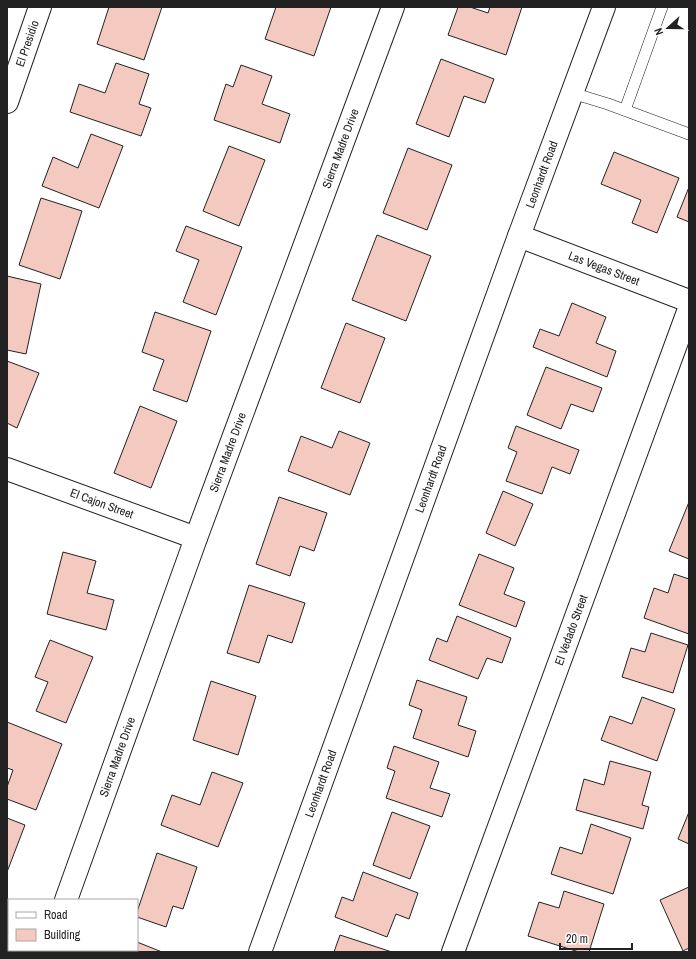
<svg xmlns="http://www.w3.org/2000/svg" width="696" height="959" font-family="'Archivo Narrow',sans-serif">
  <style>
    .building { fill: #f3c9c0; stroke: #222 }
    .lines { fill: none; stroke-linecap: round; stroke-linejoin: round }
    .lane-casing { stroke: #222; stroke-width: 12 }
    .street-casing { stroke: #222; stroke-width: 24 }
    .secondary-casing { stroke: #222; stroke-width: 24 }
    .lane { stroke: #fff; stroke-width: 11 }
    .street { stroke: #fff; stroke-width: 22 }
    .secondary { stroke: #fff; stroke-width: 22 }
    .labels { text-anchor: middle; dominant-baseline: central; stroke-width: 3; stroke-linejoin: round; paint-order: stroke }
    .street-label { font-size: 12px; fill: #222; stroke: #fff }
  </style>
  <rect width="100%" height="100%" fill="#fff"/>
  <g class="building">
    <path d="M 109,7 L 162,7 L 144,60 L 97,44 Z"/>
    <path d="M 276,7 L 331,7 L 314,56 L 265,39 Z"/>
    <path d="M 458,7 L 470,7 L 488,13 L 490,7 L 522,7 L 506,55 L 448,35 Z"/>
    <path d="M 441,59 L 494,79 L 485,103 L 464,96 L 449,137 L 416,124 Z"/>
    <path d="M 116,63 L 149,74 L 139,104 L 151,108 L 141,136 L 70,112 L 79,84 L 105,93 Z"/>
    <path d="M 241,65 L 272,76 L 262,104 L 290,114 L 280,143 L 214,120 L 226,84 L 233,87 Z"/>
    <path d="M 91,134 L 123,146 L 99,208 L 42,186 L 53,157 L 78,168 Z"/>
    <path d="M 229,146 L 265,160 L 239,226 L 203,211 Z"/>
    <path d="M 408,148 L 452,165 L 427,230 L 383,213 Z"/>
    <path d="M 614,152 L 679,178 L 657,233 L 632,223 L 641,200 L 601,184 Z"/>
    <path d="M 689,187 L 689,222 L 677,217 Z"/>
    <path d="M 41,198 L 82,211 L 60,279 L 19,265 Z"/>
    <path d="M 186,226 L 242,247 L 216,315 L 183,302 L 199,260 L 176,251 Z"/>
    <path d="M 377,235 L 431,256 L 406,321 L 352,300 Z"/>
    <path d="M 7,276 L 41,284 L 26,354 L 7,350 Z"/>
    <path d="M 572,303 L 606,317 L 596,343 L 616,351 L 607,377 L 533,347 L 540,329 L 559,336 Z"/>
    <path d="M 155,312 L 211,331 L 187,402 L 153,390 L 164,360 L 142,352 Z"/>
    <path d="M 346,323 L 385,338 L 360,403 L 321,388 Z"/>
    <path d="M 7,361 L 39,373 L 17,428 L 7,423 Z"/>
    <path d="M 546,367 L 602,388 L 593,412 L 571,404 L 561,429 L 527,415 Z"/>
    <path d="M 140,406 L 177,421 L 151,488 L 114,473 Z"/>
    <path d="M 516,426 L 579,450 L 570,474 L 552,467 L 542,494 L 506,481 L 517,452 L 508,448 Z"/>
    <path d="M 339,431 L 370,443 L 350,495 L 288,471 L 301,436 L 332,448 Z"/>
    <path d="M 503,491 L 533,504 L 515,546 L 486,533 Z"/>
    <path d="M 279,497 L 327,513 L 314,551 L 300,546 L 290,576 L 256,564 Z"/>
    <path d="M 689,502 L 689,559 L 669,551 Z"/>
    <path d="M 63,552 L 96,561 L 87,593 L 114,600 L 106,630 L 47,614 Z"/>
    <path d="M 479,554 L 514,568 L 504,594 L 525,602 L 516,627 L 459,605 Z"/>
    <path d="M 674,574 L 689,579 L 689,634 L 644,618 L 654,588 L 668,593 Z"/>
    <path d="M 249,585 L 305,603 L 292,643 L 268,635 L 259,663 L 227,653 Z"/>
    <path d="M 457,616 L 511,638 L 502,663 L 487,658 L 478,679 L 429,660 L 437,638 L 447,642 Z"/>
    <path d="M 651,633 L 688,645 L 673,693 L 622,677 L 631,648 L 645,652 Z"/>
    <path d="M 50,640 L 93,657 L 66,723 L 36,711 L 48,682 L 35,677 Z"/>
    <path d="M 417,680 L 467,697 L 458,725 L 476,731 L 468,757 L 413,738 L 422,710 L 409,705 Z"/>
    <path d="M 211,681 L 256,696 L 238,755 L 193,740 Z"/>
    <path d="M 642,697 L 675,709 L 657,761 L 601,740 L 610,716 L 632,724 Z"/>
    <path d="M 7,722 L 62,744 L 36,810 L 7,799 L 7,787 L 13,770 L 7,768 Z"/>
    <path d="M 394,746 L 439,762 L 430,788 L 450,794 L 442,817 L 386,798 L 395,771 L 387,768 Z"/>
    <path d="M 610,761 L 651,772 L 642,805 L 649,807 L 643,829 L 576,810 L 584,779 L 604,785 Z"/>
    <path d="M 212,772 L 243,783 L 218,847 L 161,825 L 172,795 L 200,805 Z"/>
    <path d="M 392,812 L 430,826 L 410,879 L 373,865 Z"/>
    <path d="M 689,812 L 689,844 L 678,839 Z"/>
    <path d="M 7,818 L 25,825 L 7,872 Z"/>
    <path d="M 591,824 L 631,838 L 613,894 L 551,874 L 560,847 L 582,854 Z"/>
    <path d="M 157,853 L 197,867 L 183,909 L 173,906 L 166,927 L 137,917 L 137,912 Z"/>
    <path d="M 363,872 L 418,893 L 409,919 L 396,914 L 387,937 L 335,917 L 342,897 L 353,901 Z"/>
    <path d="M 689,887 L 689,948 L 683,951 L 660,900 Z"/>
    <path d="M 564,891 L 604,904 L 589,952 L 579,952 L 528,936 L 539,902 L 559,908 Z"/>
    <path d="M 340,935 L 392,952 L 334,952 Z"/>
    <path d="M 137,942 L 162,952 L 113,952 L 113,950 L 137,950 Z"/>
  </g>
  <g class="lines">
    <g class="lane-casing">
      <g id="lane">
        <path d="M 572,93 L 608,104 L 689,134"/>
        <path d="M 625,110 L 662,7"/>
      </g>
    </g>
    <g class="street-casing">
      <g id="street">
        <path id="s1" d="M 7,102 L 40,7"/>
        <path id="s2" d="M 519,236 L 689,301"/>
        <path id="s3" d="M 7,469 L 196,538"/>
        <path id="s4" d="M 66,900 L 196,538 L 393,7"/>
        <path d="M 47,952 L 48,950"/>
        <path id="s5" d="M 453,952 L 689,309"/>
      </g>
    </g>
    <g class="secondary-casing">
      <g id="secondary">
        <path id="s6" d="M 260,952 L 519,236 L 604,7"/>
      </g>
    </g>
    <use href="#lane" class="lane"/>
    <use href="#street" class="street"/>
    <use href="#secondary" class="secondary"/>
  </g>
  <g class="labels">
    <g class="street-label">
      <text stroke="none"><textPath href="#s1" startOffset="62">El Presidio</textPath></text>
      <text stroke="none"><textPath href="#s4" startOffset="800">Sierra Madre Drive</textPath></text>
      <text stroke="none"><textPath href="#s6" startOffset="827">Leonhardt Road</textPath></text>
      <text stroke="none"><textPath href="#s2" startOffset="91">Las Vegas Street</textPath></text>
      <text stroke="none"><textPath href="#s4" startOffset="476">Sierra Madre Drive</textPath></text>
      <text stroke="none"><textPath href="#s6" startOffset="503">Leonhardt Road</textPath></text>
      <text stroke="none"><textPath href="#s3" startOffset="101">El Cajon Street</textPath></text>
      <text stroke="none"><textPath href="#s5" startOffset="343">El Vedado Street</textPath></text>
      <text stroke="none"><textPath href="#s4" startOffset="152">Sierra Madre Drive</textPath></text>
      <text stroke="none"><textPath href="#s6" startOffset="179">Leonhardt Road</textPath></text>
    </g>
  </g>
  <rect width="696" height="959" fill="none" stroke="#222222" stroke-width="16"/>
  <rect x="8" y="899" width="130" height="52" fill="#ffffff" stroke="#a7a7a7"/>
  <rect x="16" y="912" width="20" height="6" fill="#ffffff" stroke="#a7a7a7"/>
  <text x="44" y="919" font-size="12" fill="#222222">Road</text>
  <rect x="16" y="929" width="20" height="12" fill="#f3c9c0" stroke="#a7a7a7"/>
  <text x="44" y="939" font-size="12" fill="#222222">Building</text>
  <g transform="translate(668 28) rotate(249)" stroke="#ffffff" stroke-width="3" paint-order="stroke">
  <path d="M0-3L7 15L0 10L-7 15Z" fill="#222222"/>
  <text y="-6" font-size="11" font-weight="bold" text-anchor="middle" fill="#222222">N</text>
  </g>
  <path d="M560 943v6h72v-6" fill="none" stroke="#222222" stroke-width="2"/>
  <text x="566" y="943" font-size="12" fill="#222222" stroke="#ffffff" stroke-width="3" paint-order="stroke">20 m</text>
</svg>
